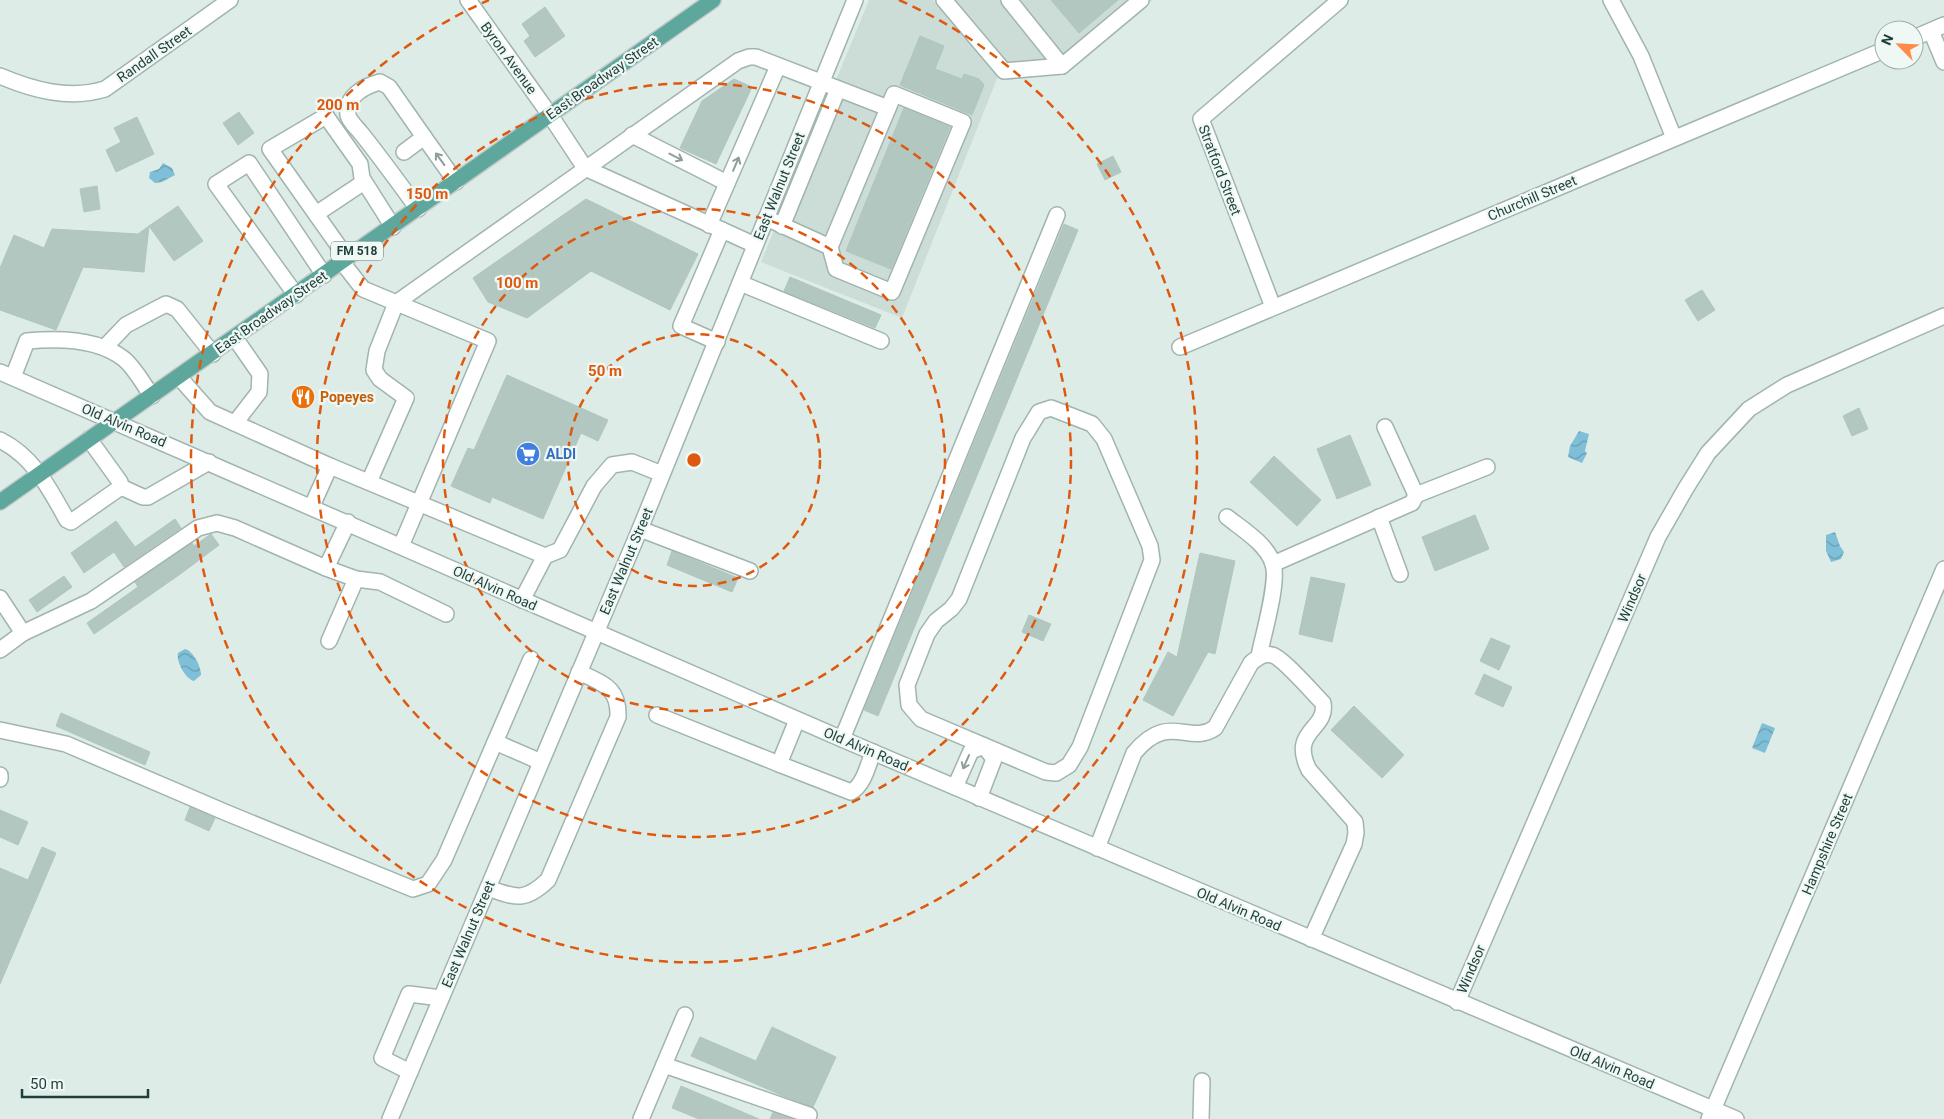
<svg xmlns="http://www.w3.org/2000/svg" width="1944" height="1119" font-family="Roboto,sans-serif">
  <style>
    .built { fill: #ccdcd7 }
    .water { fill: url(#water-waves) }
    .building { fill: #b3c7c1; stroke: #b0c6c0 }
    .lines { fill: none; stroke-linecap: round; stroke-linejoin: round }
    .minor-casing { stroke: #a1b4af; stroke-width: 18 }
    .major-casing { stroke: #c0c9c8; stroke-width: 18 }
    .minor { stroke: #fff; stroke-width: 15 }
    .major { stroke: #5da79c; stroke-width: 15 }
    .oneway { stroke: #8e9e9c }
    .ring { fill: none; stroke: #de580e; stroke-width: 2.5; stroke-dasharray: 9 6 }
    .labels { text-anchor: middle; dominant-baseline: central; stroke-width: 4.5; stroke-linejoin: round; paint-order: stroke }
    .shield { fill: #eff8f5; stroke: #5d7671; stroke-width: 1 }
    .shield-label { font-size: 12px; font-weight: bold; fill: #1e3e39 }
    .street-label { font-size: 14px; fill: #1e3e39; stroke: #eff8f5 }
    .food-label { font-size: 14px; font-weight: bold; fill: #c56008; stroke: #eff8f5; text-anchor: start }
    .shop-label { font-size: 14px; font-weight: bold; fill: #366cbe; stroke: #eff8f5; text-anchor: start }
    .centre { fill: #de580e; stroke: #eff8f5; stroke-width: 2.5 }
    .ring-label { font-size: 15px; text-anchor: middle; font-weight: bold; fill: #de580e; stroke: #eff8f5; stroke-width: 4.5; stroke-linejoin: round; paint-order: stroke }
  </style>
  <defs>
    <pattern id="water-waves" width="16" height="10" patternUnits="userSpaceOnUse" patternTransform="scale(1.25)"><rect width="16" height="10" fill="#7fc0d8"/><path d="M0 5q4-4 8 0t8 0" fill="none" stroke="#679db0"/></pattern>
  </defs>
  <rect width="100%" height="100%" fill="#deece7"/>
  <g class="built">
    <path d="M 869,0 L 933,0 L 998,76 L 902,318 L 761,262 Z"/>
    <path d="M 940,0 L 1152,0 L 1065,74 L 1007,80 Z"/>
  </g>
  <g class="water">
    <path d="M 163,163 L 172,168 L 175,175 L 162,182 L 155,183 L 149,178 L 150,172 L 159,169 Z"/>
    <path d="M 1579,431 L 1589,434 L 1585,451 L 1587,453 L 1582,463 L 1568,457 L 1570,446 Z"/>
    <path d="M 1835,532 L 1840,546 L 1844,552 L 1841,559 L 1831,562 L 1826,551 L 1826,535 Z"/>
    <path d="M 185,649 C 193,651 201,666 201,675 L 194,681 C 185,679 176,661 178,653 Z"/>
    <path d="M 1762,723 L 1775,728 L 1765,753 L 1752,748 Z"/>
  </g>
  <g class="building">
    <path d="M 1051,0 L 1118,0 L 1079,33 Z"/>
    <path d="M 545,7 L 565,36 L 535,57 L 524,41 L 530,36 L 522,24 Z"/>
    <path d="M 920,36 L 944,46 L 935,69 L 962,79 L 964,74 L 979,79 L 984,85 L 972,115 L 900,85 Z"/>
    <path d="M 734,79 L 752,87 L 716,164 L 680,148 L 702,101 Z"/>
    <path d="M 904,108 L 950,127 L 891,269 L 846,251 Z"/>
    <path d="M 239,112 L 254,133 L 238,145 L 223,123 Z"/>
    <path d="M 137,117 L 154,154 L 116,172 L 106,150 L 121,142 L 114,128 Z"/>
    <path d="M 1113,156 L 1121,172 L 1105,180 L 1097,164 Z"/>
    <path d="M 97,186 L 100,209 L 84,212 L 80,189 Z"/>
    <path d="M 586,199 L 698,254 L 670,310 L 591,271 L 527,318 L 488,302 L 473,278 Z"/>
    <path d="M 178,206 L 203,241 L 174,261 L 149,226 Z"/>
    <path d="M 1064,224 L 1078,230 L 878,716 L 864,710 Z"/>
    <path d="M 149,226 L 144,272 L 83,267 L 56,330 L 0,310 L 0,268 L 14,235 L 44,248 L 52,229 L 138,234 Z"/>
    <path d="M 790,277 L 881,315 L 875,328 L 784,291 Z"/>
    <path d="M 1702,290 L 1715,310 L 1698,321 L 1685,300 Z"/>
    <path d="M 507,375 L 608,420 L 598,441 L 581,433 L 543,519 L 492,497 L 490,503 L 451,486 L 468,448 L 474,450 Z"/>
    <path d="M 1859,408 L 1868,429 L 1852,436 L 1843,416 Z"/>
    <path d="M 1350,435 L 1371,485 L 1337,499 L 1317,449 Z"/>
    <path d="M 1274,456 L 1321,500 L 1297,526 L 1250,482 Z"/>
    <path d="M 1475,515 L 1489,549 L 1435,571 L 1422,537 Z"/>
    <path d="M 175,519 L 181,528 L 124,567 L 114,552 L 84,573 L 71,553 L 116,521 L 135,547 Z"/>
    <path d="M 211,534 L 219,545 L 179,575 L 94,634 L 87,623 L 138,587 L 135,582 L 192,543 L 194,546 Z"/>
    <path d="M 672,551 L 738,578 L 732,592 L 667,565 Z"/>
    <path d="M 1200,553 L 1235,561 L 1215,654 L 1208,652 L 1173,716 L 1143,700 L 1168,652 L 1177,657 Z"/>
    <path d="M 64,576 L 72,587 L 37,612 L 29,600 Z"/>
    <path d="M 1311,577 L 1345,584 L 1332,642 L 1299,634 Z"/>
    <path d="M 1029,615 L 1051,624 L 1043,641 L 1022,632 Z"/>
    <path d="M 1491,638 L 1510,646 L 1499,670 L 1480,661 Z"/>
    <path d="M 1484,674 L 1512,687 L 1503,707 L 1475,694 Z"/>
    <path d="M 1354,706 L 1404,755 L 1382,778 L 1331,730 Z"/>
    <path d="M 61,713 L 150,752 L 145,765 L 56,726 Z"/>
    <path d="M 190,807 L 215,818 L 209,831 L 185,820 Z"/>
    <path d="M 0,810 L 28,822 L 18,845 L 0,837 Z"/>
    <path d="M 42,847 L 56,853 L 0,984 L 0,868 L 28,880 Z"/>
    <path d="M 772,1027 L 836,1057 L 813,1107 L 781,1095 L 691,1056 L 700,1037 L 756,1061 Z"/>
    <path d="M 681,1086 L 759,1119 L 699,1119 L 672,1108 Z"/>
    <path d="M 773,1112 L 792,1119 L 770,1119 Z"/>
  </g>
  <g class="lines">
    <g class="minor-casing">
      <g id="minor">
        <path d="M 468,0 L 550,115 L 585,168 L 755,245"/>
        <path d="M 944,0 L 1004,71 L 1062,66 L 1141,0"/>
        <path d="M 1009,0 L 1062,66"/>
        <path d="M 1611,0 L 1641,56 L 1674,138"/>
        <path d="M 1931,31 L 1944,62"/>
        <path d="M 1914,38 L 1944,25"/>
        <path d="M 0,76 C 33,90 69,100 105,89 L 230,0"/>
        <path d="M 632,135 L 727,183"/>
        <path d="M 424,137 L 456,182"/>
        <path d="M 404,152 L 424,137 L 389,87 L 380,82 C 365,86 345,96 348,115 C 349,121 357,128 361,133 C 381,158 399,183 418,209"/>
        <path d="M 316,214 L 364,182"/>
        <path d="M 766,218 L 830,247 L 894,94 L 963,122 L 892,292 L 836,269 L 830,247"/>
        <path d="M 709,225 L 778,66"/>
        <path d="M 782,226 L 838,89"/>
        <path d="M 347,258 L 270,149 L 326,116 L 360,164 L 362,178 L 393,227"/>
        <path d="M 342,262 L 363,289 L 488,341 L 401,546"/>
        <path d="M 740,283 L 881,341"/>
        <path d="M 296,295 L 216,184 L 249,163 L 324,275"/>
        <path d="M 1273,307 L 1201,119 L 1340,0"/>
        <path d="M 717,342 L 681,326 L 722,230"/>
        <path d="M 105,347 L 126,325 L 166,304 L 177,309 L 213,354"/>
        <path d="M 1180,347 L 1884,50"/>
        <path d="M 0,372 L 842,739 L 1736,1119"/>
        <path d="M 13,377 L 27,341 C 58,338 98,338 124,359 C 135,368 143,384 152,396"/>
        <path d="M 179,377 L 210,412 L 330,466 L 545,556 L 560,550 L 594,486 L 612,465 L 632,462 L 662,474"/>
        <path d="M 1051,408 L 1092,424 L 1104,439 L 1150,546 L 1152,560 L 1080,747 L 1069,765 L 1056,773 L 1046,772 L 921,719 L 909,705 L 907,685 L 927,634 L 936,621 L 951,609 L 959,599 L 1023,438 L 1039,412 Z"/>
        <path d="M 235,423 L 259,392 L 260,374 L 235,338"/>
        <path d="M 0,440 C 34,457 49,488 67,520 L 71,522 L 121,487 L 120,482 L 89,439"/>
        <path d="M 369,482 L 406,398 L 380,379 L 374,370 L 377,351 L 396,303 L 738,61 L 749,57 L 756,57 L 888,108"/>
        <path d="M 121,487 L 143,497 L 148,497 L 209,462"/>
        <path d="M 1416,495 L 1487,467"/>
        <path d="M 312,506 L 330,466"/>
        <path d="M 1227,517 C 1242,529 1267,544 1273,564 C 1279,582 1263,635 1259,656"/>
        <path d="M 1379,517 L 1400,574"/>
        <path d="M 640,529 L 750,571"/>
        <path d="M 1273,564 L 1412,503 L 1416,495 L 1385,427"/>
        <path d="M 326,568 L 356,579 L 380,582 L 446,614"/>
        <path d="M 0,598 L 23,633 L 0,650"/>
        <path d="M 522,600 L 545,556"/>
        <path d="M 23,633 L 91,601 L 198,528 L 217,523 L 235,528 L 326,568 L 348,522"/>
        <path d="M 329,641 L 356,579"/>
        <path d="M 657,715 L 779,764 L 797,720"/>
        <path d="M 0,730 L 66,744 L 227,813 L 413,889 L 428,884 L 444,860 L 531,659"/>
        <path d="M 842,739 L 1057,215"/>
        <path d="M 495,742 L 541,762"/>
        <path d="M 779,764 L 851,792 C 864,785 868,765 873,752"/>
        <path d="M 0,775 L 0,779"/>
        <path d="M 955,787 L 971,751 L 984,746 L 994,759 L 979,798"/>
        <path d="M 1097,848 L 1134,753 C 1169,711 1188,746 1215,728 L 1251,663 C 1257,658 1263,653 1272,655 C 1282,657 1314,694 1323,703 C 1328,730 1289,730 1309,770 L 1355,822 L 1356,833 L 1354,844 L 1311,939"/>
        <path d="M 488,888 C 516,898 525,902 548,880 L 618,717 C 619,687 603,684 579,672"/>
        <path d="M 1457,1002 L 1658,537 L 1686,488 L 1708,453 L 1749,409 L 1787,385 L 1944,316"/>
        <path d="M 664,1065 L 809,1115"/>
        <path d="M 410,1072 L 382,1058 L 409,994 L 441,998"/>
        <path d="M 390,1119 L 640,529 L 855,0"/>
        <path d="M 641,1119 L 685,1015"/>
        <path d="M 1201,1119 L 1202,1081"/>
        <path d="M 1709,1119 L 1944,569"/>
      </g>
    </g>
    <g class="major-casing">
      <path id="major" d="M 0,502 L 713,0"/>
    </g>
    <use href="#minor" class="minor"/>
    <use href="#major" class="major"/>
  </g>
  <defs><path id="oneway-shaft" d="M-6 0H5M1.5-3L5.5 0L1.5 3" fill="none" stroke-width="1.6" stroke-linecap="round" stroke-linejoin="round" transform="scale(1.25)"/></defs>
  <g class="oneway">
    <use href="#oneway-shaft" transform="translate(676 157) rotate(27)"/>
    <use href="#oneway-shaft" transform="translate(440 159) rotate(-126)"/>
    <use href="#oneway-shaft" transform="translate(736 164) rotate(-67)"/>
    <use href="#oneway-shaft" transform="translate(966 762) rotate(114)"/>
  </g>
  <g class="ring">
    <circle cx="694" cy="460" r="126"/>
    <circle cx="694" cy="460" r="251"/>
    <circle cx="694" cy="460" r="377"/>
    <path d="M899 0A503 503 0 1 1 489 0"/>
  </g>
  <defs>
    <g id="restaurant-disc" transform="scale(1.25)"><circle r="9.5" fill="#e8710a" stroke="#eff8f5"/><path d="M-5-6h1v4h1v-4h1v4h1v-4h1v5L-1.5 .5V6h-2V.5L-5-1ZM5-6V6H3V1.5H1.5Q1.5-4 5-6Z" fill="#fff"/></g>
    <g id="supermarket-disc" transform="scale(1.25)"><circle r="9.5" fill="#3f7fe0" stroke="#eff8f5"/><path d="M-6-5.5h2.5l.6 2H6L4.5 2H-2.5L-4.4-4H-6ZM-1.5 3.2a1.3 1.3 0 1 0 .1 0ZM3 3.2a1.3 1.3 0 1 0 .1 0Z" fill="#fff"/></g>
  </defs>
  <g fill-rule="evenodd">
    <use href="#restaurant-disc" x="303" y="397"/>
    <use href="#supermarket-disc" x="528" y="454"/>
  </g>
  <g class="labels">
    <rect class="shield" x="331" y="241.5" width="52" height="19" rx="4"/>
    <g class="shield-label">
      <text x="357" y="251">FM 518</text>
    </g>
    <g class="street-label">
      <text transform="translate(154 54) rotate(-35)">Randall Street</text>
      <text transform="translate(509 58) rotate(54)">Byron Avenue</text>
      <text transform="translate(602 78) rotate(-35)">East Broadway Street</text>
      <text transform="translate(1220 170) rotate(69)">Stratford Street</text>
      <text transform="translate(779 186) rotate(-68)">East Walnut Street</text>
      <text transform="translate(1532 198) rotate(-23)">Churchill Street</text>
      <text transform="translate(271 312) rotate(-35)">East Broadway Street</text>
      <text transform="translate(124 425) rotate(23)">Old Alvin Road</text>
      <text transform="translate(626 561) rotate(-67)">East Walnut Street</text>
      <text transform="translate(495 588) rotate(24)">Old Alvin Road</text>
      <text transform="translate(1632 598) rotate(-67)">Windsor</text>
      <text transform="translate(866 749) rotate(23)">Old Alvin Road</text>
      <text transform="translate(1827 844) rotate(-67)">Hampshire Street</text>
      <text transform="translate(1239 909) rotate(23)">Old Alvin Road</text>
      <text transform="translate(468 934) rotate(-67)">East Walnut Street</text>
      <text transform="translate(1471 969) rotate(-67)">Windsor</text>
      <text transform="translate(1612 1067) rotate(23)">Old Alvin Road</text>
    </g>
    <g class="food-label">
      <text x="320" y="397">Popeyes</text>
    </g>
    <g class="shop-label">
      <text x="546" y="454">ALDI</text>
    </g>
  </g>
  <circle cx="694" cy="460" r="8" class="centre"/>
  <g class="ring-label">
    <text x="338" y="110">200 m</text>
    <text x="427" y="199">150 m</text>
    <text x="517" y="288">100 m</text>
    <text x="605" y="376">50 m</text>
  </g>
  <g transform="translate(1899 45) rotate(294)"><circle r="24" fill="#eff8f5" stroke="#9baeaa"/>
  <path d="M0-4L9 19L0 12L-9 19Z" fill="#ff8b49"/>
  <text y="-8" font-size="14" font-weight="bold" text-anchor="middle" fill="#1e3e39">N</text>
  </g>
  <path d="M22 1089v8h126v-8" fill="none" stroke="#1e3e39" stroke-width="2.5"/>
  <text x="30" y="1089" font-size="15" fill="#1e3e39" stroke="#eff8f5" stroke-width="4" paint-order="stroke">50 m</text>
</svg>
